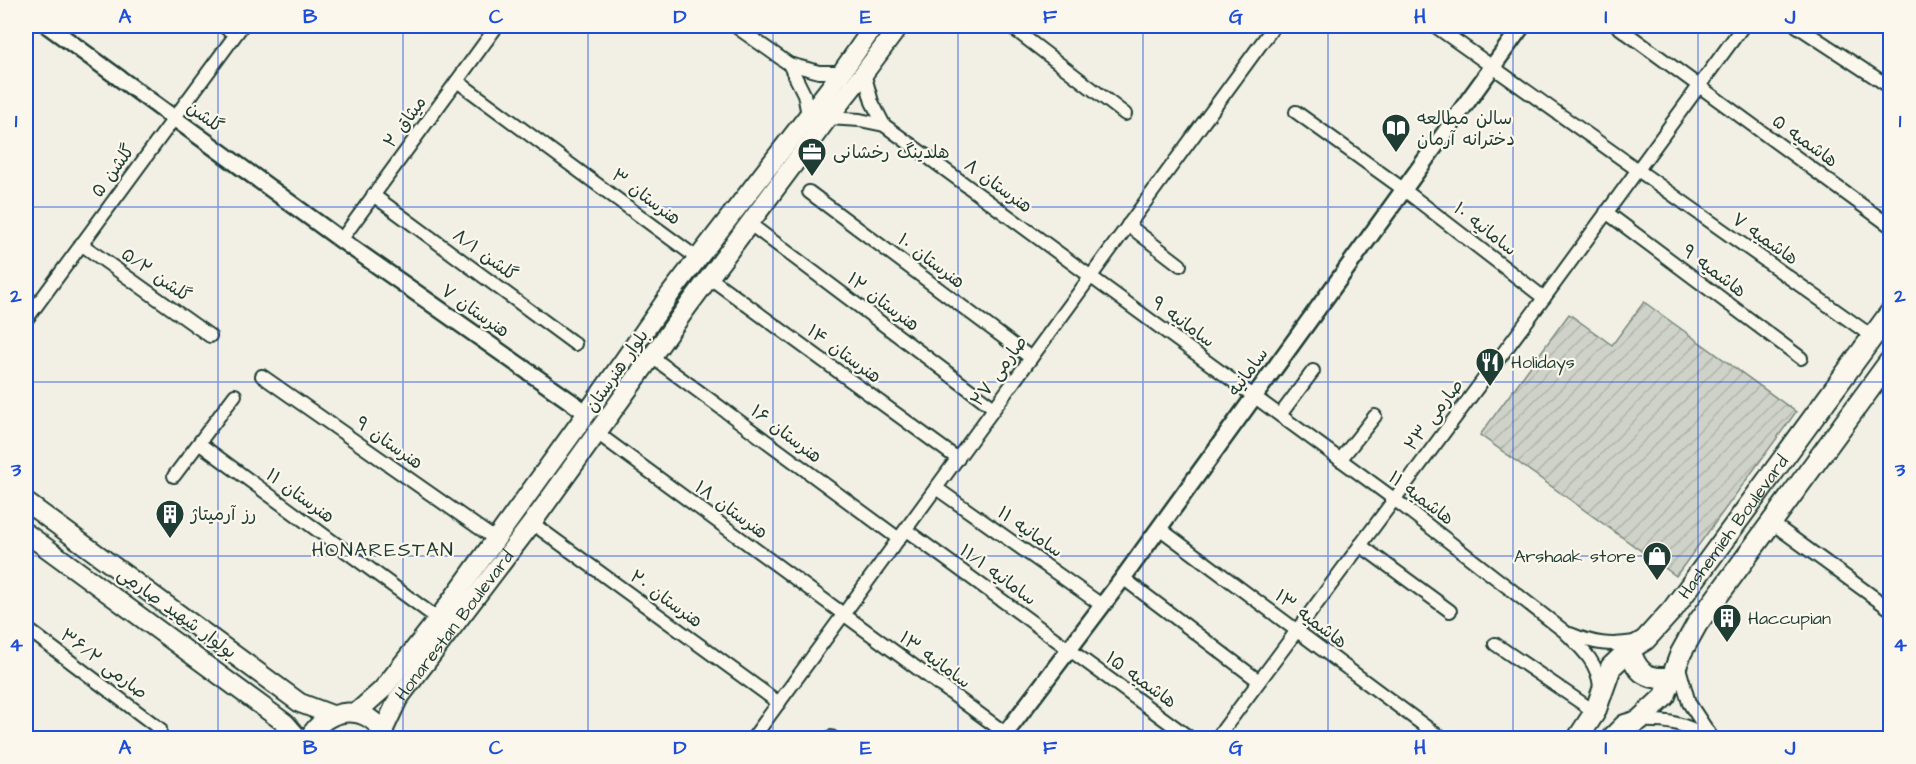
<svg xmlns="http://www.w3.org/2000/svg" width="1916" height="764" font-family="'Architects Daughter','Playpen Sans Arabic',sans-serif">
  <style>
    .garden { fill: url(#garden-furrows); stroke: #77887e; stroke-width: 1.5 }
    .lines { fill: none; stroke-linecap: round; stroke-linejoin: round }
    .minor-casing { stroke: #1f3d34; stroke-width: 16 }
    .tertiary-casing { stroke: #1f3d34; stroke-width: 20 }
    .secondary-casing { stroke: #1f3d34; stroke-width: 22 }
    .primary-casing { stroke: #1f3d34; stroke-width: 24 }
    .minor { stroke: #fbf7ec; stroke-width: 12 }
    .tertiary { stroke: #fbf7ec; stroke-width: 15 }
    .secondary { stroke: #fbf7ec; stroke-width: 18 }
    .primary { stroke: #fbf7ec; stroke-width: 20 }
    .grid { fill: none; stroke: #1d4ed8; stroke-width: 1.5; stroke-opacity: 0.55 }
    .labels { text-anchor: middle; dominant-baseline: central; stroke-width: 4.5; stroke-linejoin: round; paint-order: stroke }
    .street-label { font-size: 18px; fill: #1f3d34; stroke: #fbf7ec }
    .poi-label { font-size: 18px; fill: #1f3d34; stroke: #fbf7ec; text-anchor: start }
    .neighbourhood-label { font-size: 20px; letter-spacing: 1.5px; fill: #1f3d34; stroke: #fbf7ec }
    .neatline { fill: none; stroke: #1d4ed8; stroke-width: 2 }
    .grid-label { font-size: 20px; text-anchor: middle; font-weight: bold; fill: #1d4ed8 }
  </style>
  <defs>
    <pattern id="garden-furrows" width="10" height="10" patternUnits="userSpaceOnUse" patternTransform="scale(1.5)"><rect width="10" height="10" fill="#cfd2c8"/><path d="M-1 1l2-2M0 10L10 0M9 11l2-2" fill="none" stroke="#b1b5ac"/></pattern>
  </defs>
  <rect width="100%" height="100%" fill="#f2f0e5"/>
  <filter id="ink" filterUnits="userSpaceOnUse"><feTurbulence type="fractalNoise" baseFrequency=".0167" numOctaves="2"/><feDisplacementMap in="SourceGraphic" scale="12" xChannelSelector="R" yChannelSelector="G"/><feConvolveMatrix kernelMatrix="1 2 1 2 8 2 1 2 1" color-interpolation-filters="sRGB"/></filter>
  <g filter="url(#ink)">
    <path class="garden" d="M 1644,302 L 1796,412 L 1676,576 L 1480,435 L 1569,314 L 1612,345 Z"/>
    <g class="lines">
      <g class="minor-casing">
        <g id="minor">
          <path d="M 223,26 L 235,34"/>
          <path d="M 735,26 L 789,64 L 819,72 L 842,72"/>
          <path d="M 1010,26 L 1125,114"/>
          <path d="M 1435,26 L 1873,337"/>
          <path d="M 1617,26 L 1889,225"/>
          <path d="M 1797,26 L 1890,87"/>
          <path d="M 789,64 L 804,94 L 808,115"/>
          <path d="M 864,73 L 872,102 L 884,125"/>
          <path d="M 457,81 L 697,258"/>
          <path d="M 1296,112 L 1403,189 L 1544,298"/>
          <path d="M 828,118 L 860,120 L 884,125 L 1394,499 L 1564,631 C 1581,648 1598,662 1600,687"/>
          <path d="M 809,192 L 1031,358"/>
          <path d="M 373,195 L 575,344"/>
          <path d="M 1606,212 L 1801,358"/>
          <path d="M 750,224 L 994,408"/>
          <path d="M 1128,225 L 1180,265"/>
          <path d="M 341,240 L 497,26"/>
          <path d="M 81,244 L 210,336"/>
          <path d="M 710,278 L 958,459"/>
          <path d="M 26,320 L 242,26"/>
          <path d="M 652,357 L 899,539"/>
          <path d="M 262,376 L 495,539"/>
          <path d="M 1280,415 L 1313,371"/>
          <path d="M 597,433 L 1012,738"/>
          <path d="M 200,444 L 438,619"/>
          <path d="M 1340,460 L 1375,416"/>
          <path d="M 174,476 L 235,395"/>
          <path d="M 936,488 L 1103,606"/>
          <path d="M 532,523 L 779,703"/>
          <path d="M 1772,523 L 1890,609"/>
          <path d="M 1159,528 L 1441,738"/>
          <path d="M 906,530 L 1190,738"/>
          <path d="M 1360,545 L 1450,611"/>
          <path d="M 1123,578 L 1259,681"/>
          <path d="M 26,628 L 160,729"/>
          <path d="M 1570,634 C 1594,644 1610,646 1635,642"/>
          <path d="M 1495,644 L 1595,712"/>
          <path d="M 1678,664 L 1689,703 L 1712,738"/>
          <path d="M 1638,721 C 1669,720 1683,723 1711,738"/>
          <path d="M 831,737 L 833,738"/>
          <path d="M 753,738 L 1274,26"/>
          <path d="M 1217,738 L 1544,298 L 1743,26"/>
        </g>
      </g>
      <g class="tertiary-casing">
        <g id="tertiary">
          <path d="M 48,26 L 341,240 L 587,413"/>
          <path d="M 1002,738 L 1123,578 L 1522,26"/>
        </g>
      </g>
      <g class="secondary-casing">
        <g id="secondary">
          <path d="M 26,502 L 300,703 L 332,715"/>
          <path d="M 26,533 L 285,723 L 298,738"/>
          <path d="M 356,713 L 382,690 L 438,619 L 587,413 L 671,293 L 842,72 L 874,26"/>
          <path id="s1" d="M 383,731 L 398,699 L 532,523 L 688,306 L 828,118 L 864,73 L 899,26"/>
          <path d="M 309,738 C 327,706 369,702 386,738"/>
        </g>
      </g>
      <g class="primary-casing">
        <g id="primary">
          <path d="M 1630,649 C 1636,673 1648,681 1673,677"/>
          <path id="s2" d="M 1578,738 L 1595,712 L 1611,667 L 1630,649 L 1645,640 L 1673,609 L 1890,313"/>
          <path d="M 1612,738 L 1625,725 L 1638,721 L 1665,696 L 1681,653 L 1697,624 L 1890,361"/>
        </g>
      </g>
      <use href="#minor" class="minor"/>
      <use href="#tertiary" class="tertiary"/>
      <use href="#secondary" class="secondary"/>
      <use href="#primary" class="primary"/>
    </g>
  </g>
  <path class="grid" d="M 218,26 L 218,738M 403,26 L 403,738M 588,26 L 588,738M 773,26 L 773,738M 958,26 L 958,738M 1143,26 L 1143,738M 1328,26 L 1328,738M 1513,26 L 1513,738M 1698,26 L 1698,738M 26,207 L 1890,207M 26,382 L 1890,382M 26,556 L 1890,556"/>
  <defs>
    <g id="library-pin" transform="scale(1.5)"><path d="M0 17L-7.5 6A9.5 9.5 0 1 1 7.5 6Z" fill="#1f3d34" stroke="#fbf7ec"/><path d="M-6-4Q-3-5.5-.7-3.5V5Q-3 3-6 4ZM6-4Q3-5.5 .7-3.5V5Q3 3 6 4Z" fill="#fff"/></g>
    <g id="office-pin" transform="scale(1.5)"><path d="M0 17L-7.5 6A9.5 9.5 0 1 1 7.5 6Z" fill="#1f3d34" stroke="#fbf7ec"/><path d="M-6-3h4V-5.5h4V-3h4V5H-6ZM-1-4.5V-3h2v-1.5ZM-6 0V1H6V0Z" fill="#fff"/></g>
    <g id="restaurant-pin" transform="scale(1.5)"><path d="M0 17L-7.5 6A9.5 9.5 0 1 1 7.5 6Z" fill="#1f3d34" stroke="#fbf7ec"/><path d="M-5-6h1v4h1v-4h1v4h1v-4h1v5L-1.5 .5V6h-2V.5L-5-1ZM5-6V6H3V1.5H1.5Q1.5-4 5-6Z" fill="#fff"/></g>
    <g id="building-pin" transform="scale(1.5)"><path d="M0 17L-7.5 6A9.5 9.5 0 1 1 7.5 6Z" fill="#1f3d34" stroke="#fbf7ec"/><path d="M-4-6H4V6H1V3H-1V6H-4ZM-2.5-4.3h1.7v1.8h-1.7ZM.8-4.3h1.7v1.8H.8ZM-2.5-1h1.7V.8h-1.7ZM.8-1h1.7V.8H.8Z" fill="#fff"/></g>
    <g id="shop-pin" transform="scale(1.5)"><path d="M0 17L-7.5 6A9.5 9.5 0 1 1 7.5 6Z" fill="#1f3d34" stroke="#fbf7ec"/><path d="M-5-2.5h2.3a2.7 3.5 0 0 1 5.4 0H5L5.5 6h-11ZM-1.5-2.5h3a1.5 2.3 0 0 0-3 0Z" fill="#fff"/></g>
  </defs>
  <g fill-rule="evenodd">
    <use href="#library-pin" x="1396" y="128"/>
    <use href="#office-pin" x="812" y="152"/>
    <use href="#restaurant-pin" x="1490" y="362"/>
    <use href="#building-pin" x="170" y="514"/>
    <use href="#shop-pin" x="1657" y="556"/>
    <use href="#building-pin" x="1727" y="618"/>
  </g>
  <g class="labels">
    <g class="street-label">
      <text transform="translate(205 117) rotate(36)">گلشن</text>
      <text transform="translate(405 122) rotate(-54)">میثاق ۲</text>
      <text transform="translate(1805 141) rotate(36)">هاشمیه ۵</text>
      <text transform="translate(113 171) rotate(-54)">گلشن ۵</text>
      <text transform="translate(998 186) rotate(36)">هنرستان ۸</text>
      <text transform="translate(646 197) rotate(37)">هنرستان ۳</text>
      <text transform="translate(1485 229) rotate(38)">سامانیه ۱۰</text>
      <text transform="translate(1765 239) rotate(35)">هاشمیه ۷</text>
      <text transform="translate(485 255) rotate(36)">گلشن ۸/۱</text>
      <text transform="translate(931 261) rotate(37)">هنرستان ۱۰</text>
      <text transform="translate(1714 271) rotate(37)">هاشمیه ۹</text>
      <text transform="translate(156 275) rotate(35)">گلشن ۵/۲</text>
      <text transform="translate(883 302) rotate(37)">هنرستان ۱۲</text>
      <text transform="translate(475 311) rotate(35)">هنرستان ۷</text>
      <text transform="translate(1183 322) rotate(36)">سامانیه ۹</text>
      <text transform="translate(844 354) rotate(36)">هنرستان ۱۴</text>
      <text transform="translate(617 371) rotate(-55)">بلوار هنرستان</text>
      <text transform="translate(999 371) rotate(-54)">صارمی ۲۷</text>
      <text transform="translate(1248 372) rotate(-54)">سامانیه</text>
      <text transform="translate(1434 415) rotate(-53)">صارمی ۲۳</text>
      <text transform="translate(786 434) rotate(37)">هنرستان ۱۶</text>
      <text transform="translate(389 443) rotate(35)">هنرستان ۹</text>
      <text transform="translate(300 496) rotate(36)">هنرستان ۱۱</text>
      <text transform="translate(1421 498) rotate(37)">هاشمیه ۱۱</text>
      <text transform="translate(731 510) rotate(36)">هنرستان ۱۸</text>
      <text stroke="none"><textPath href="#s2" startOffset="266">Hashemieh Boulevard</textPath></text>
      <text transform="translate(1030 532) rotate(35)">سامانیه ۱۱</text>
      <text transform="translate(998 575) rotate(36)">سامانیه ۱۱/۱</text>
      <text transform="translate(666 599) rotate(36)">هنرستان ۲۰</text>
      <text transform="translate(177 613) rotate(36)">بولوار شهید صارمی</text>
      <text transform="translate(1311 619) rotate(37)">هاشمیه ۱۳</text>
      <text stroke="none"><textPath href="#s1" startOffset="128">Honarestan Boulevard</textPath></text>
      <text transform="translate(935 660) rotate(36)">سامانیه ۱۳</text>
      <text transform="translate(104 664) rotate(37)">صارمی ۳۶/۲</text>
      <text transform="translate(1141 680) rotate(36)">هاشمیه ۱۵</text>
    </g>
    <g class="poi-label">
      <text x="1417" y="118">سالن مطالعه<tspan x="1417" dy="21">دخترانه آرمان</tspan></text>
      <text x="833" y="152">هلدینگ رخشانی</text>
      <text x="1511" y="362">Holidays</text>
      <text x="191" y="514">رز آرمیتاژ</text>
      <text x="1636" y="556" text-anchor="end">Arshaak store</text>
      <text x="1748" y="618">Haccupian</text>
    </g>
    <g class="neighbourhood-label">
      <text x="383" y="550">HONARESTAN</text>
    </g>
  </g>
  <rect width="1916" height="764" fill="none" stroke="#fbf7ec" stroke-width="66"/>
  <rect x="33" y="33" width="1850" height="698" class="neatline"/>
  <g class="grid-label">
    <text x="125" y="23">A</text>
    <text x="310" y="23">B</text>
    <text x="496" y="23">C</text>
    <text x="680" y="23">D</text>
    <text x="866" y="23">E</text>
    <text x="1050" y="23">F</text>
    <text x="1236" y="23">G</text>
    <text x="1420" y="23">H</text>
    <text x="1606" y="23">I</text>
    <text x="1790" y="23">J</text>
    <text x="16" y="127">1</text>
    <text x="1900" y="127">1</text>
    <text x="16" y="302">2</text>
    <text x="1900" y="302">2</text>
    <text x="16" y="476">3</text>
    <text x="1900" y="476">3</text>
    <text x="16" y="651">4</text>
    <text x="1900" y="651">4</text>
    <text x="125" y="754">A</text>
    <text x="310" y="754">B</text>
    <text x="496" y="754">C</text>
    <text x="680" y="754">D</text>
    <text x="866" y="754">E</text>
    <text x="1050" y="754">F</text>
    <text x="1236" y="754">G</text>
    <text x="1420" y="754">H</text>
    <text x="1606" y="754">I</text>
    <text x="1790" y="754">J</text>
  </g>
</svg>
